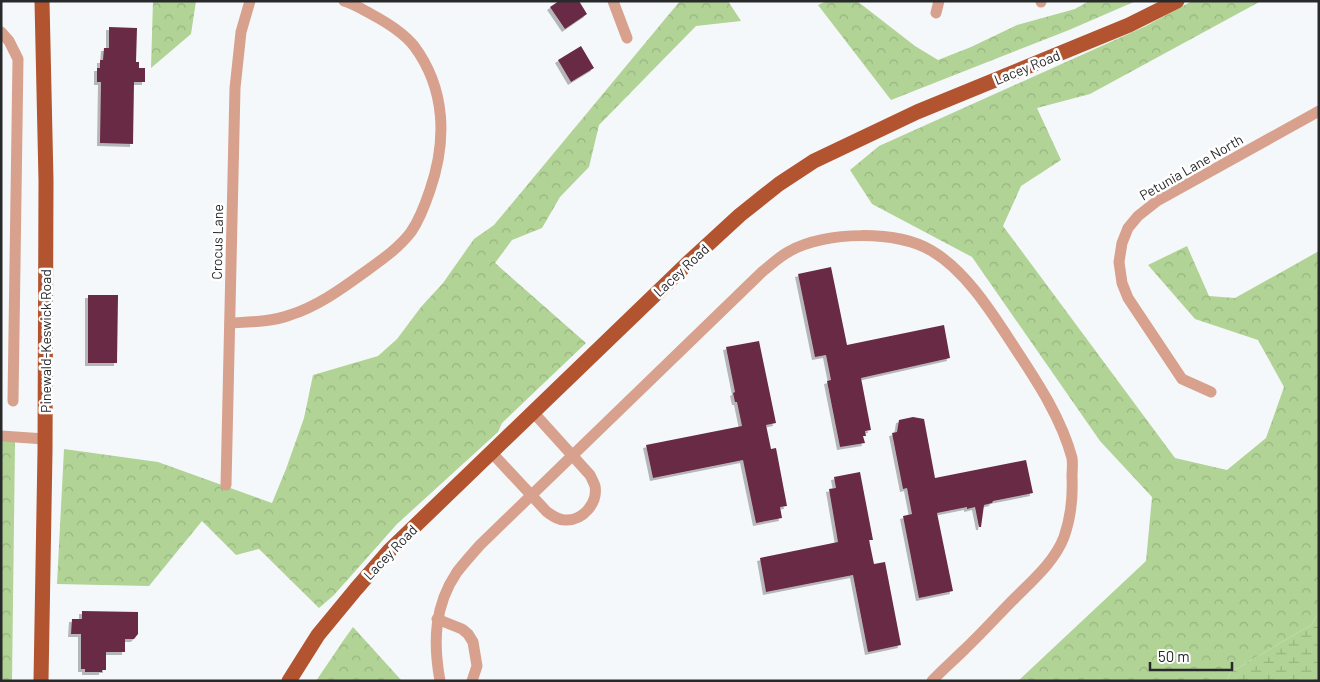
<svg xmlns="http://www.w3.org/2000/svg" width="1320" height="682" font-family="Barlow,sans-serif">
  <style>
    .forest { fill: url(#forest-crowns) }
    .wetland { fill: url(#wetland-marsh) }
    .building { fill: #692945; filter: url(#shadow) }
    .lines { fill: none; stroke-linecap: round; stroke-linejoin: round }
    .minor { stroke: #d7a18d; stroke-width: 11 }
    .major { stroke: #b2542f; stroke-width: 15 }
    .labels { text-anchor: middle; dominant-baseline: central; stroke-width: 5; stroke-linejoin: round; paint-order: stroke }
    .street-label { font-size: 14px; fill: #28292a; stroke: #fff }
  </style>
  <defs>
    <pattern id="forest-crowns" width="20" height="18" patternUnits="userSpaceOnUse" patternTransform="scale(1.25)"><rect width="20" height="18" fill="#b1d395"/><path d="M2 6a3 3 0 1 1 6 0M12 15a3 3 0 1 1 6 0" fill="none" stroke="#98b581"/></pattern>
    <pattern id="wetland-marsh" width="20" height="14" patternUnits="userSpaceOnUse" patternTransform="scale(1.25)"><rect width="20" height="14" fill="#b1d395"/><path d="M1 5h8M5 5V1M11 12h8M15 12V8" fill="none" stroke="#98b581"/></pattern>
    <filter id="shadow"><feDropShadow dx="-3" dy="3" stdDeviation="0" flood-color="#0004"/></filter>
  </defs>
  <rect width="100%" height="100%" fill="#f5f8fa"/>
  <g class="forest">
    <path d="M 153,1 L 196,1 L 191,34 L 151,68 Z"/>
    <path d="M 680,1 L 728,1 L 741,21 L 696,26 L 599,125 L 589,167 L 560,197 L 542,228 L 512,240 L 495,263 L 586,343 L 502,423 L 498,432 L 397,524 L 334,595 L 319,608 L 259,549 L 236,555 L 202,521 L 149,586 L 57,584 L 64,449 L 158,462 L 272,503 L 286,469 L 304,418 L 313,375 L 378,356 L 397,339 L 421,307 L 443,283 L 474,239 L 494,225 Z"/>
    <path d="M 827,1 L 857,1 L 915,46 L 938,60 L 971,47 L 1017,25 L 1075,9 L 1089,1 L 1136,1 L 1069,30 L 891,100 L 818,5 Z"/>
    <path d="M 1192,1 L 1261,1 L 1090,94 L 1037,108 L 1061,160 L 1021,186 L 1003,226 L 1175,458 L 1227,470 L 1266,438 L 1284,387 L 1258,340 L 1195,319 L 1148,265 L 1187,246 L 1209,296 L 1235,298 L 1319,251 L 1319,612 L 1311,625 L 1231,672 L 1226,681 L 1018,681 L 1146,561 L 1152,497 L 1100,441 L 972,257 L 872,204 L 850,170 L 879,146 L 1146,26 Z"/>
    <path d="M 1,441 L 15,442 L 12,681 L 1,681 Z"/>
    <path d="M 353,627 L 402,681 L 316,681 L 343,641 Z"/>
  </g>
  <path class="wetland" d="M 1319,612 L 1319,681 L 1226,681 L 1231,672 L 1311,625 Z"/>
  <g class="building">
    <path d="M 559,1 L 579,1 L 587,14 L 565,29 L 550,7 Z"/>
    <path d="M 109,27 L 137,28 L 136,62 L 139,62 L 139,68 L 145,68 L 145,82 L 134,82 L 133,144 L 100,143 L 101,82 L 97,82 L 97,68 L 100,68 L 100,60 L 103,60 L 104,48 L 109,48 Z"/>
    <path d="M 581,46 L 594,68 L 571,82 L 558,60 Z"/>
    <path d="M 831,267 L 847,345 L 944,325 L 950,358 L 861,378 L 871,430 L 865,431 L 866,436 L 863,436 L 865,443 L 840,447 L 827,381 L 831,380 L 826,355 L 815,357 L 798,274 Z"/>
    <path d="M 88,295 L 118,295 L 117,363 L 88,363 Z"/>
    <path d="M 759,341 L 776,423 L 766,425 L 771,449 L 776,448 L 787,506 L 780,507 L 782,518 L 756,523 L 743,460 L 653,478 L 646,445 L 742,426 L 737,402 L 735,402 L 733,393 L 735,392 L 726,347 Z"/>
    <path d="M 913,417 L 924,419 L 935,478 L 1026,460 L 1033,493 L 993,501 L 992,503 L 984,505 L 981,527 L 979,527 L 975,507 L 967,509 L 967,507 L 937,513 L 953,591 L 919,598 L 903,516 L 912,514 L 907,488 L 903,489 L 892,433 L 897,432 L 899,420 Z"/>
    <path d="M 860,472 L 873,540 L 869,540 L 874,564 L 885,562 L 901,645 L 868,652 L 853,575 L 766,592 L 760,558 L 838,542 L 829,489 L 836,488 L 834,477 Z"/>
    <path d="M 82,611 L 138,612 L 138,634 L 134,639 L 125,639 L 125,652 L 106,652 L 106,670 L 102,670 L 102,672 L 85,672 L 85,669 L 81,669 L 81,634 L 71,634 L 72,619 L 82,619 Z"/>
  </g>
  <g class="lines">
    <g class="minor">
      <path d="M 613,1 L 627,38"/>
      <path d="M 1041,1 L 1041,2"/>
      <path d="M 936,13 L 939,1"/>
      <path d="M 1,32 L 9,41 L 18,59 L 13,401"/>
      <path d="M 230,323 C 249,322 271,322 290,315 C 316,307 340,290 362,274 C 380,261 398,249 411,232 C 420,219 425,205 430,190 C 447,141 446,89 414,46 C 403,32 386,22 371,14 C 362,9 354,4 344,1"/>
      <path d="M 1211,392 L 1182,379 L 1128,298 L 1122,283 L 1119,262 L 1122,243 L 1128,228 L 1138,216 L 1157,201 L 1319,111"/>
      <path d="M 1,436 L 45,439"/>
      <path d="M 492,453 L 547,512 C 553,516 558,520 565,520 C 583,521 598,503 595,486 C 594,483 592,479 590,475 L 533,412"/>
      <path d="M 226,485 L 235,88 L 241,32 L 250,1"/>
      <path d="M 437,619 L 462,629 L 468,634 L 473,642 L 477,666 L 472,681"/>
      <path d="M 440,681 C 433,642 434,606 457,572 C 464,563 472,554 480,545 L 763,271 C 772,264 780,256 790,251 C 825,231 898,230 932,251 C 966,271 992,313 1013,345 C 1036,380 1061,417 1072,458 C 1073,464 1072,471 1072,477 C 1073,498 1071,517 1064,537 C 1055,561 1033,580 1015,598 C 998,615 982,633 965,649 C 954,660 942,670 932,681"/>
    </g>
    <g class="major">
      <path d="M 41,681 L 45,451 L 46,181 L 42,1"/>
      <path d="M 289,681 L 318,635 L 356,589 L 389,551 L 691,260 L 740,215 L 779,184 L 814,161 L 917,112 L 1129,25 L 1177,1"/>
    </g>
  </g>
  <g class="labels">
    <g class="street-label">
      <text transform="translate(1027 67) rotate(-22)">Lacey Road</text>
      <text transform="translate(1191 167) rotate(-30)">Petunia Lane North</text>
      <text transform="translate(217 242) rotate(-89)">Crocus Lane</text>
      <text transform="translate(681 270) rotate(-43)">Lacey Road</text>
      <text transform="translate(45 341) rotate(-90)">Pinewald-Keswick Road</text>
      <text transform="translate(390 552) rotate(-46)">Lacey Road</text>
    </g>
  </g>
  <rect width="1320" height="682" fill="none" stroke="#28292a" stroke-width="5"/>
  <path d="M1150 662v8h82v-8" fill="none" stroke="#28292a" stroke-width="2.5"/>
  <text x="1158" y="662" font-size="15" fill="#28292a" stroke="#ffffff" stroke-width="4" paint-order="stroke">50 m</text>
</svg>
